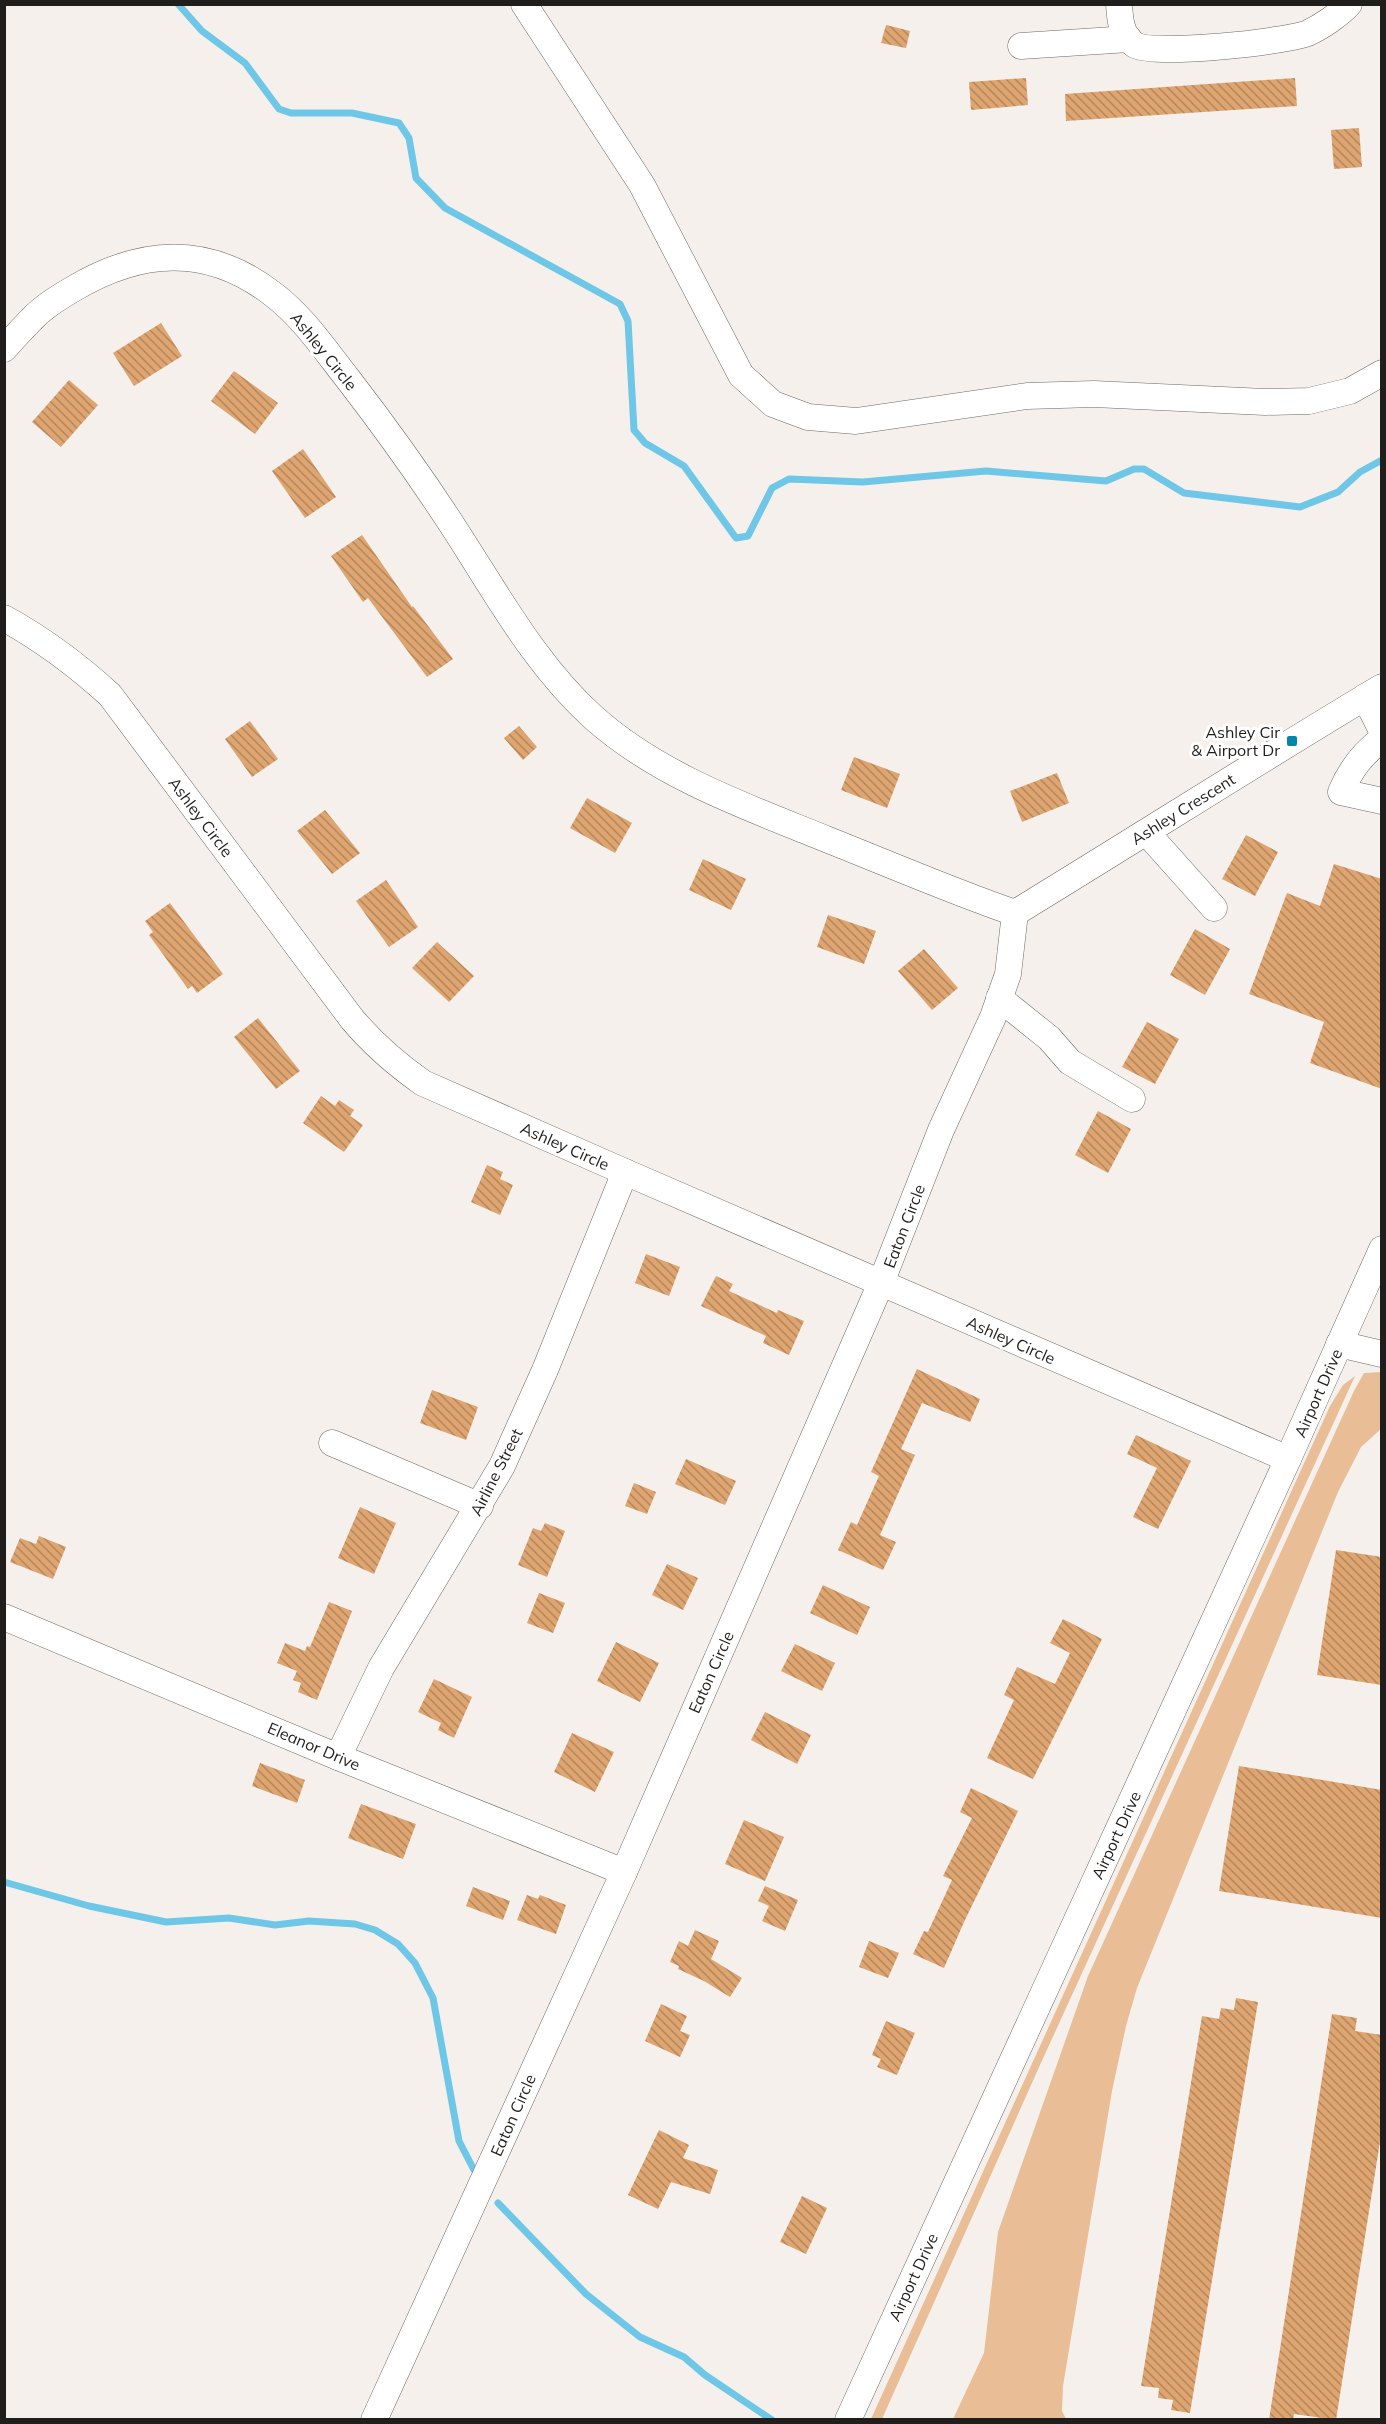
<svg xmlns="http://www.w3.org/2000/svg" width="1386" height="2424" font-family="Mulish,sans-serif">
  <style>
    .grass { fill: #e9bd95 }
    .lines { fill: none; stroke-linecap: round; stroke-linejoin: round }
    .stream { stroke: #6fc7e7; stroke-width: 7 }
    .building { fill: url(#building-back-hatch) }
    .minor-casing { stroke: #6d6965; stroke-width: 27 }
    .minor { stroke: #fff; stroke-width: 26 }
    .poi-dot { fill: #0086a8; stroke: #fff; stroke-width: 2 }
    .labels { text-anchor: middle; dominant-baseline: central; stroke-width: 6; stroke-linejoin: round; paint-order: stroke }
    .street-label { font-size: 16px; fill: #201e1c; stroke: #fff }
    .poi-label { font-size: 16px; fill: #201e1c; stroke: #fff; text-anchor: end }
  </style>
  <defs>
    <pattern id="building-back-hatch" width="6" height="6" patternUnits="userSpaceOnUse" patternTransform="scale(1.5)"><rect width="6" height="6" fill="#dea571"/><path d="M-1 5l2 2M0 0l6 6M5-1l2 2" fill="none" stroke="#b4865c"/></pattern>
  </defs>
  <rect width="100%" height="100%" fill="#f5f0ec"/>
  <g class="grass">
    <path d="M 1381,1372 L 1381,1429 L 1361,1447 L 1338,1492 L 1137,1988 L 1126,2026 L 1112,2091 L 1063,2386 L 1062,2411 L 1066,2419 L 953,2419 L 984,2353 L 998,2232 L 1088,1976 L 1354,1391 L 1364,1373 Z"/>
    <path d="M 1355,1376 L 1040,2065 L 882,2419 L 871,2419 L 1330,1406 L 1343,1385 Z"/>
  </g>
  <g class="lines">
    <g class="stream">
      <path d="M 178,4 L 202,31 L 245,63 L 279,109 L 291,113 L 352,113 L 399,123 L 409,138 L 416,178 L 445,208 L 620,304 L 628,321 L 634,430 L 645,443 L 684,466 L 736,538 L 748,536 L 772,488 L 789,479 L 863,482 L 986,471 L 1106,481 L 1134,469 L 1144,469 L 1184,493 L 1300,507 L 1338,492 L 1360,472 L 1382,460"/>
      <path d="M 4,1882 L 89,1906 L 166,1922 L 229,1918 L 275,1925 L 309,1921 L 355,1924 L 375,1930 L 398,1944 L 415,1963 L 433,1998 L 459,2141 L 474,2170"/>
      <path d="M 498,2203 L 586,2294 L 640,2337 L 684,2357 L 705,2375 L 772,2420"/>
    </g>
  </g>
  <g class="building">
    <path d="M 886,25 L 910,31 L 906,48 L 881,43 Z"/>
    <path d="M 1026,78 L 1028,105 L 971,110 L 969,82 Z"/>
    <path d="M 1295,78 L 1297,106 L 1066,121 L 1065,94 Z"/>
    <path d="M 1359,128 L 1362,167 L 1334,169 L 1331,130 Z"/>
    <path d="M 161,323 L 182,356 L 134,386 L 113,353 Z"/>
    <path d="M 234,371 L 278,403 L 255,434 L 211,401 Z"/>
    <path d="M 69,380 L 98,405 L 61,447 L 32,422 Z"/>
    <path d="M 303,449 L 336,497 L 305,518 L 272,471 Z"/>
    <path d="M 362,535 L 412,607 L 413,606 L 453,659 L 427,677 L 368,598 L 363,602 L 331,556 Z"/>
    <path d="M 250,721 L 278,759 L 252,777 L 225,739 Z"/>
    <path d="M 519,726 L 537,747 L 523,760 L 504,738 Z"/>
    <path d="M 854,757 L 900,774 L 887,808 L 841,790 Z"/>
    <path d="M 1057,773 L 1069,803 L 1022,822 L 1010,791 Z"/>
    <path d="M 587,798 L 632,823 L 615,853 L 570,828 Z"/>
    <path d="M 325,810 L 360,853 L 332,874 L 297,831 Z"/>
    <path d="M 1246,835 L 1278,852 L 1255,896 L 1222,879 Z"/>
    <path d="M 703,859 L 746,879 L 731,910 L 689,890 Z"/>
    <path d="M 1334,864 L 1382,879 L 1382,1089 L 1310,1063 L 1324,1022 L 1249,994 L 1287,893 L 1320,906 Z"/>
    <path d="M 386,880 L 418,927 L 389,947 L 356,901 Z"/>
    <path d="M 170,903 L 223,974 L 197,993 L 192,986 L 188,989 L 149,935 L 153,932 L 145,921 Z"/>
    <path d="M 828,915 L 876,931 L 864,964 L 817,947 Z"/>
    <path d="M 1195,929 L 1230,949 L 1205,995 L 1170,975 Z"/>
    <path d="M 437,942 L 474,976 L 449,1002 L 412,968 Z"/>
    <path d="M 924,949 L 958,988 L 932,1010 L 898,971 Z"/>
    <path d="M 258,1018 L 300,1071 L 276,1089 L 234,1037 Z"/>
    <path d="M 1147,1022 L 1179,1039 L 1155,1084 L 1122,1067 Z"/>
    <path d="M 321,1096 L 335,1106 L 339,1100 L 354,1110 L 350,1116 L 363,1125 L 344,1152 L 303,1123 Z"/>
    <path d="M 1098,1111 L 1131,1129 L 1108,1173 L 1075,1155 Z"/>
    <path d="M 487,1165 L 503,1172 L 500,1179 L 513,1185 L 500,1215 L 471,1202 Z"/>
    <path d="M 646,1254 L 680,1267 L 669,1296 L 635,1283 Z"/>
    <path d="M 716,1276 L 733,1284 L 729,1291 L 777,1313 L 778,1310 L 804,1321 L 789,1355 L 763,1343 L 766,1336 L 701,1306 Z"/>
    <path d="M 917,1369 L 980,1399 L 970,1422 L 922,1403 L 901,1449 L 915,1455 L 880,1535 L 896,1542 L 883,1570 L 838,1550 L 851,1522 L 857,1525 L 879,1476 L 871,1472 Z"/>
    <path d="M 432,1390 L 478,1407 L 466,1440 L 420,1423 Z"/>
    <path d="M 1136,1435 L 1191,1461 L 1158,1529 L 1133,1517 L 1157,1468 L 1127,1454 Z"/>
    <path d="M 686,1459 L 736,1481 L 725,1505 L 675,1484 Z"/>
    <path d="M 634,1483 L 656,1492 L 647,1514 L 625,1506 Z"/>
    <path d="M 360,1507 L 396,1523 L 374,1574 L 338,1558 Z"/>
    <path d="M 545,1523 L 565,1531 L 547,1577 L 518,1565 L 533,1528 L 541,1531 Z"/>
    <path d="M 39,1536 L 66,1547 L 53,1579 L 10,1562 L 20,1538 L 36,1544 Z"/>
    <path d="M 1336,1550 L 1382,1557 L 1382,1685 L 1317,1675 Z"/>
    <path d="M 667,1564 L 698,1578 L 683,1610 L 652,1595 Z"/>
    <path d="M 823,1585 L 870,1607 L 857,1635 L 810,1613 Z"/>
    <path d="M 539,1593 L 565,1603 L 553,1633 L 527,1623 Z"/>
    <path d="M 329,1602 L 352,1611 L 317,1700 L 298,1692 L 301,1683 L 293,1680 L 297,1671 L 277,1663 L 285,1643 L 305,1651 L 307,1646 L 310,1647 Z"/>
    <path d="M 1063,1619 L 1102,1639 L 1033,1779 L 987,1758 L 1014,1700 L 1004,1695 L 1017,1667 L 1055,1684 L 1070,1653 L 1050,1643 Z"/>
    <path d="M 616,1642 L 659,1663 L 640,1702 L 597,1681 Z"/>
    <path d="M 795,1644 L 835,1663 L 822,1691 L 781,1671 Z"/>
    <path d="M 434,1679 L 472,1697 L 454,1738 L 438,1730 L 441,1723 L 418,1712 Z"/>
    <path d="M 765,1712 L 811,1735 L 797,1764 L 751,1740 Z"/>
    <path d="M 572,1733 L 614,1752 L 595,1792 L 554,1772 Z"/>
    <path d="M 260,1763 L 305,1780 L 297,1803 L 252,1786 Z"/>
    <path d="M 1239,1766 L 1382,1790 L 1382,1918 L 1219,1891 Z"/>
    <path d="M 971,1788 L 1018,1811 L 964,1922 L 944,1968 L 913,1954 L 924,1931 L 928,1932 L 952,1880 L 943,1876 L 972,1818 L 960,1812 Z"/>
    <path d="M 361,1804 L 416,1824 L 403,1859 L 348,1838 Z"/>
    <path d="M 744,1820 L 784,1837 L 765,1881 L 725,1864 Z"/>
    <path d="M 765,1886 L 798,1900 L 785,1931 L 762,1921 L 769,1906 L 758,1901 Z"/>
    <path d="M 473,1887 L 510,1901 L 503,1920 L 466,1906 Z"/>
    <path d="M 527,1895 L 538,1899 L 540,1895 L 566,1905 L 556,1934 L 517,1920 Z"/>
    <path d="M 695,1930 L 719,1941 L 711,1959 L 742,1978 L 730,1997 L 704,1981 L 678,1969 L 679,1966 L 670,1962 L 679,1941 L 688,1946 Z"/>
    <path d="M 869,1941 L 899,1953 L 888,1978 L 859,1967 Z"/>
    <path d="M 1236,1998 L 1258,2002 L 1190,2413 L 1171,2410 L 1173,2400 L 1158,2398 L 1159,2388 L 1141,2386 L 1202,2016 L 1219,2019 L 1221,2008 L 1234,2010 Z"/>
    <path d="M 661,2004 L 687,2016 L 680,2031 L 690,2035 L 680,2057 L 645,2041 Z"/>
    <path d="M 1332,2014 L 1357,2018 L 1355,2031 L 1382,2035 L 1382,2129 L 1336,2420 L 1294,2414 L 1293,2420 L 1269,2420 Z"/>
    <path d="M 886,2021 L 915,2033 L 897,2075 L 877,2067 L 881,2059 L 872,2055 Z"/>
    <path d="M 659,2130 L 689,2145 L 683,2158 L 718,2170 L 710,2194 L 671,2182 L 658,2209 L 628,2195 Z"/>
    <path d="M 802,2196 L 827,2208 L 806,2254 L 780,2242 Z"/>
  </g>
  <g class="lines">
    <g class="minor-casing">
      <g id="minor">
        <path d="M 524,4 L 642,185 L 741,375 L 773,404 L 808,417 L 856,421 L 1027,396 L 1094,394 L 1265,402 L 1309,401 L 1350,391 L 1382,373"/>
        <path d="M 1119,4 C 1120,20 1121,36 1135,45 C 1155,56 1285,42 1308,33 C 1321,27 1339,15 1349,4"/>
        <path d="M 1021,46 L 1129,39"/>
        <path d="M 4,349 C 13,339 22,329 31,320 C 43,307 58,298 73,289 C 142,248 209,244 274,295 C 304,318 325,350 348,379 C 385,427 421,477 454,528 C 497,594 535,665 594,718 C 659,776 747,807 826,839 C 889,864 951,891 1015,913"/>
        <path d="M 4,618 C 44,640 76,664 110,695 L 352,1019 C 373,1044 396,1064 423,1083 L 625,1172 L 1288,1459"/>
        <path d="M 1365,697 L 1382,731"/>
        <path d="M 1382,739 C 1362,754 1350,770 1341,792 L 1382,801"/>
        <path d="M 1147,833 L 1214,908"/>
        <path d="M 1015,913 C 1138,838 1258,761 1382,687"/>
        <path d="M 999,998 L 1049,1038 L 1070,1062 L 1132,1099"/>
        <path d="M 1339,1344 L 1382,1354"/>
        <path d="M 332,1443 L 480,1506"/>
        <path d="M 4,1617 L 338,1757 L 624,1872"/>
        <path d="M 338,1757 L 381,1668 L 502,1466 L 545,1370 L 625,1172"/>
        <path d="M 374,2420 L 624,1872 L 881,1283 L 941,1130 L 993,1017 L 1008,974 L 1015,913"/>
        <path d="M 848,2420 L 1288,1459 L 1382,1249"/>
      </g>
    </g>
    <use href="#minor" class="minor"/>
  </g>
  <rect class="poi-dot" x="1286" y="735" width="12" height="12" rx="3"/>
  <g class="labels">
    <g class="street-label">
      <text transform="translate(324 351) rotate(51)">Ashley Circle</text>
      <text transform="translate(1183 809) rotate(-32)">Ashley Crescent</text>
      <text transform="translate(201 817) rotate(53)">Ashley Circle</text>
      <text transform="translate(565 1146) rotate(24)">Ashley Circle</text>
      <text transform="translate(904 1226) rotate(-69)">Eaton Circle</text>
      <text transform="translate(1011 1340) rotate(24)">Ashley Circle</text>
      <text transform="translate(1318 1393) rotate(-66)">Airport Drive</text>
      <text transform="translate(496 1472) rotate(-63)">Airline Street</text>
      <text transform="translate(711 1672) rotate(-66)">Eaton Circle</text>
      <text transform="translate(314 1746) rotate(23)">Eleanor Drive</text>
      <text transform="translate(1116 1835) rotate(-65)">Airport Drive</text>
      <text transform="translate(513 2115) rotate(-66)">Eaton Circle</text>
      <text transform="translate(913 2277) rotate(-65)">Airport Drive</text>
    </g>
    <g class="poi-label">
      <text x="1280" y="732">Ashley Cir<tspan x="1280" dy="18">&amp; Airport Dr</tspan></text>
    </g>
  </g>
  <rect width="1386" height="2424" fill="none" stroke="#201e1c" stroke-width="12"/>
</svg>
